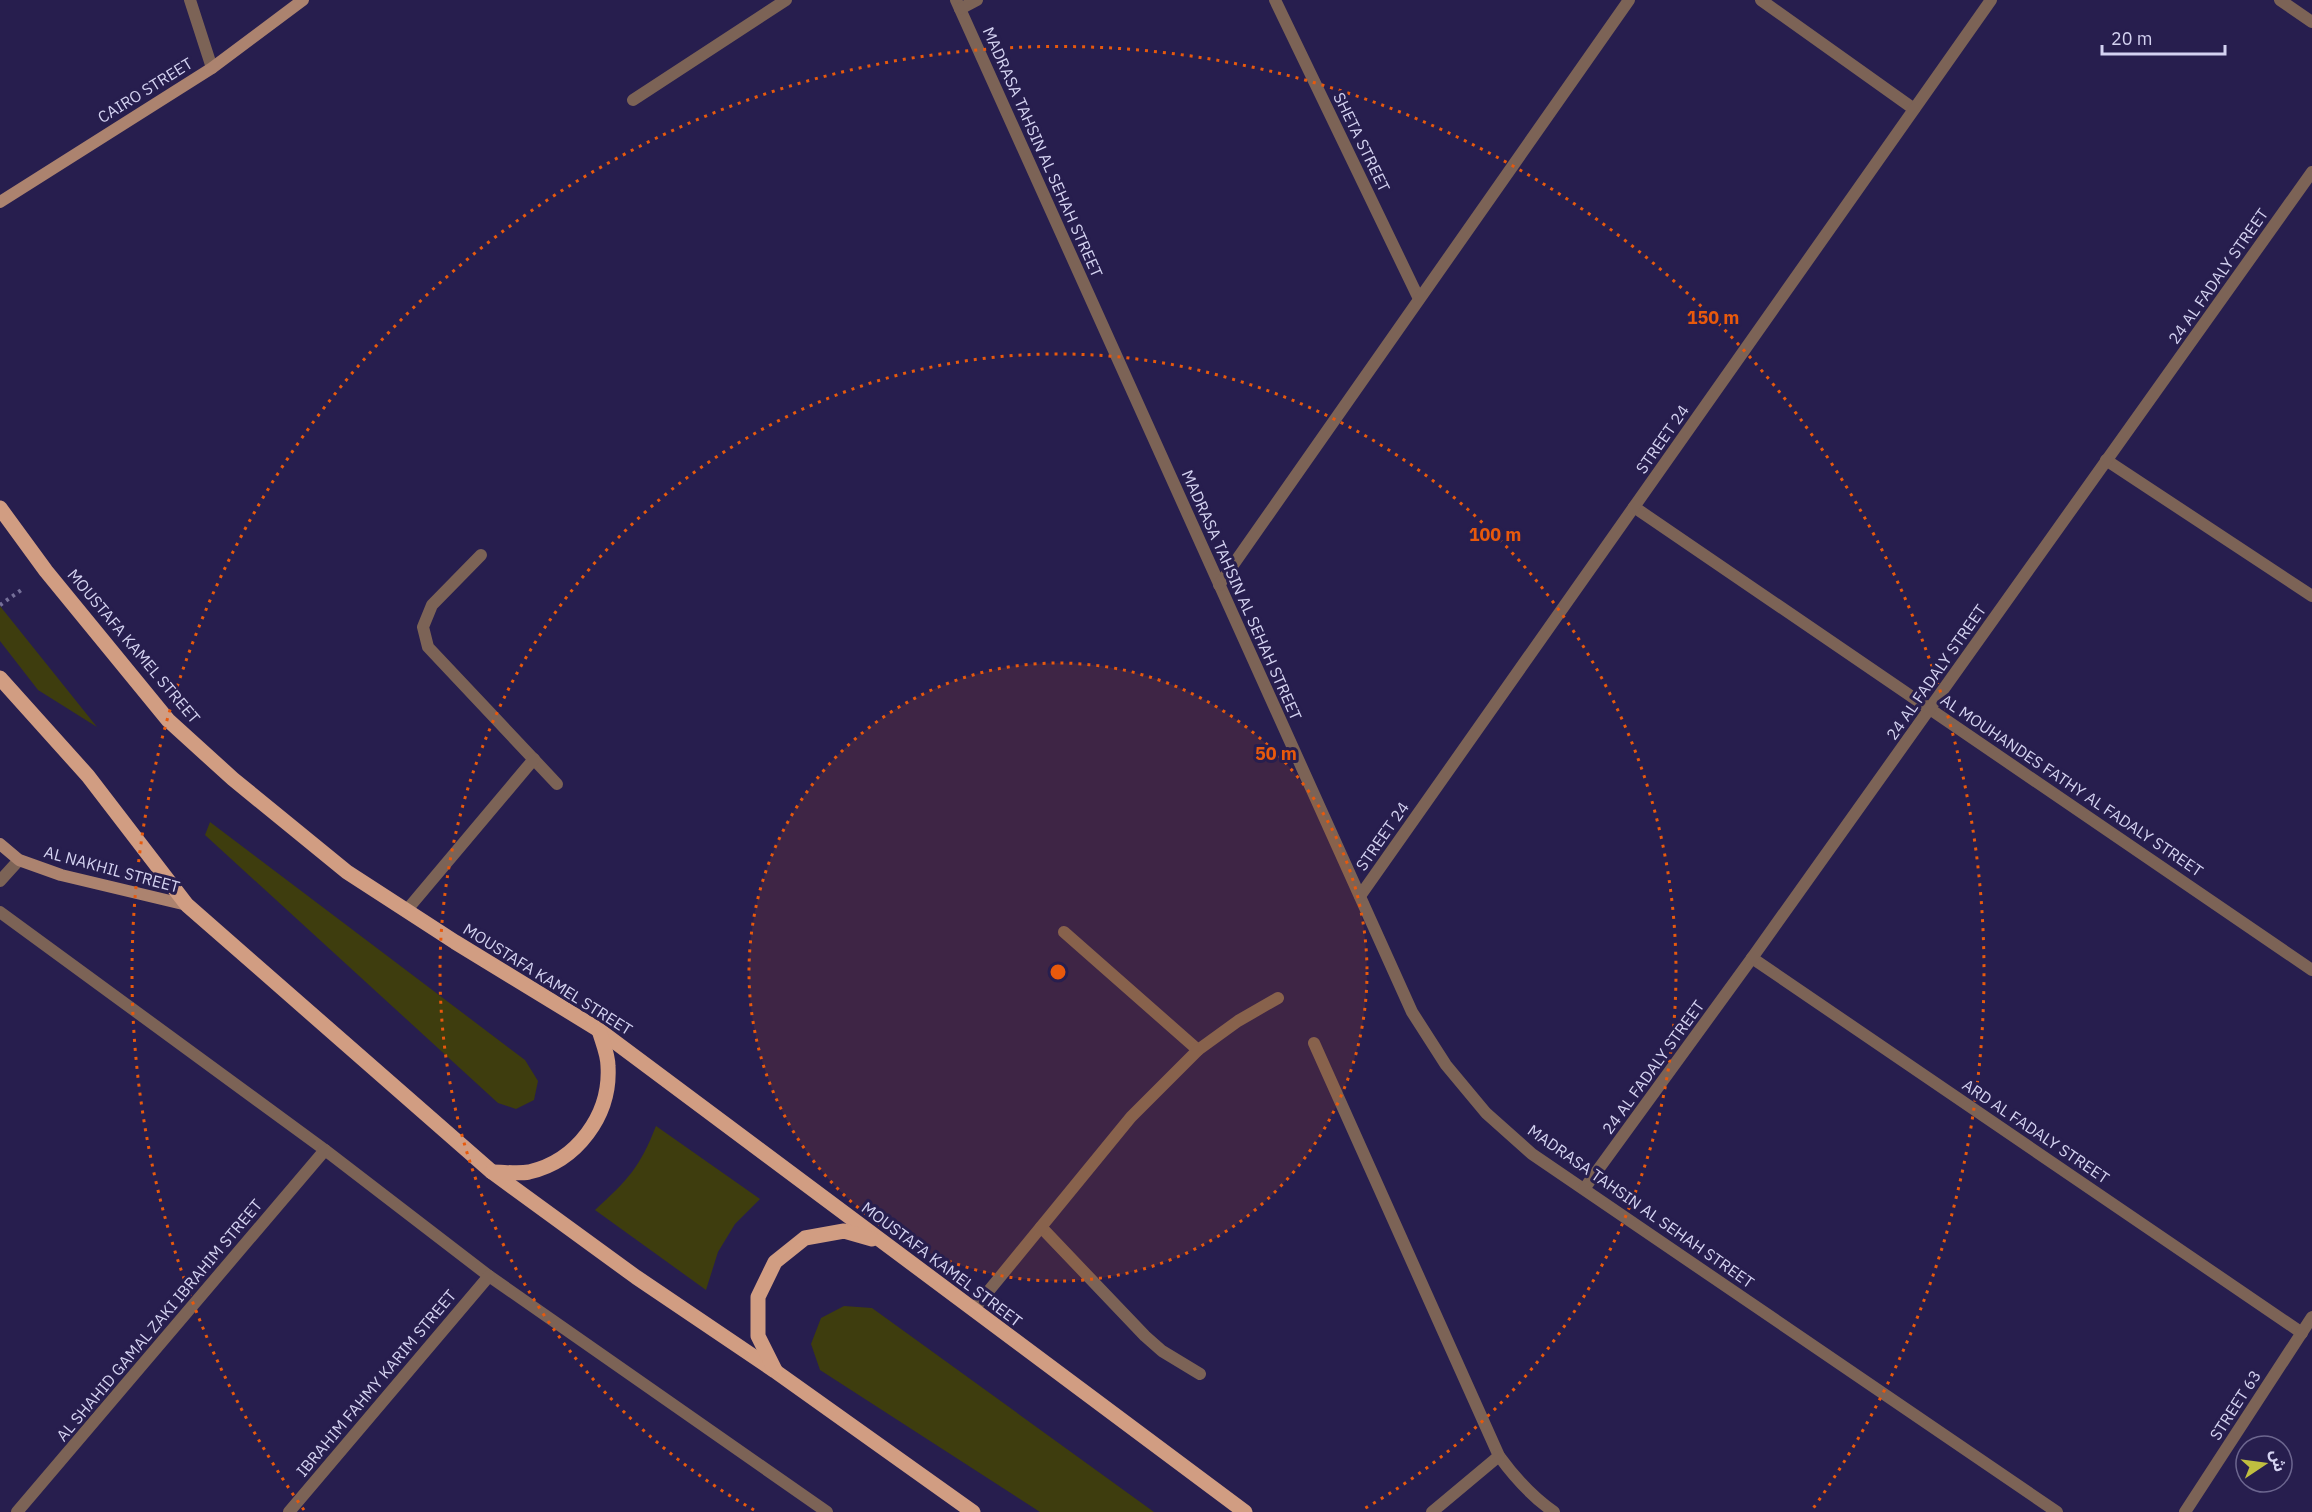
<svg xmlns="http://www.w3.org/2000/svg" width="2312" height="1512" font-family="'IBM Plex Sans','Noto Sans Arabic',sans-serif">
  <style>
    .green { fill: #3e3d0e }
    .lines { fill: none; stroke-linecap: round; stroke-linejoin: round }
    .path { stroke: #767099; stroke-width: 4; stroke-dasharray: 3 4.5; stroke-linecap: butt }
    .lane { stroke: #7c6356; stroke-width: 12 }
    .street { stroke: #7c6356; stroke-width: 12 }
    .secondary { stroke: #ac836f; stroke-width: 12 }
    .primary { stroke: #d19d82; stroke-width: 15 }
    .ring { fill: none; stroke: #e8590c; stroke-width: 3; stroke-dasharray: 3 6 }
    .labels { text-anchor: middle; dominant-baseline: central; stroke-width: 6; stroke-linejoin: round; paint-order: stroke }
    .street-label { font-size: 16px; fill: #d4d2f1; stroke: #271e4e }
    .centre { fill: #e8590c; stroke: #271e4e; stroke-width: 3 }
    .ring-label { font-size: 18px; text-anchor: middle; font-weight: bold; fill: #e8590c; stroke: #271e4e; stroke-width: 6; stroke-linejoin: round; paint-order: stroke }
  </style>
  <rect width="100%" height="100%" fill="#271e4e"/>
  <g class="green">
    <path d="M 0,606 L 97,727 L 38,690 L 0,641 Z"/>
    <path d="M 210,822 L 525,1060 L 538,1081 L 534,1100 L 516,1109 L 498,1103 L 205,835 Z"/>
    <path d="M 656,1126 L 760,1199 L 735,1224 L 718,1252 L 706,1290 L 595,1210 C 628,1180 640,1167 656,1126 Z"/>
    <path d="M 844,1306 L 872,1308 L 1154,1512 L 1040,1512 L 820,1370 L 811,1344 L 821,1318 Z"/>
  </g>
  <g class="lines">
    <path class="path" d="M 0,605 L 24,588"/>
    <g class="lane">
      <path d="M 481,555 L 432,605 L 423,627 L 428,647 L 557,784"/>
      <path d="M 406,911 L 534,759"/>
      <path d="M 1064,932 L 1198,1050"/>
      <path d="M 1314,1043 L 1499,1456 C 1515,1478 1531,1496 1554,1512"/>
      <path d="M 1041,1227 L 1145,1336 L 1162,1351 L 1200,1374"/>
      <path d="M 973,1310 L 1131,1117 L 1198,1050 L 1238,1021 L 1278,998"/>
      <path d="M 1432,1512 L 1499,1456"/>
    </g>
    <g class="street">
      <path d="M 190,0 L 212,68"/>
      <path d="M 956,0 L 1412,1012 L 1446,1065 L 1486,1113 L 1532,1154 L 2057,1512"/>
      <path d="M 1275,0 L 1419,299"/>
      <path d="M 1761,0 L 1914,109"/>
      <path d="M 2280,0 L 2312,22"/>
      <path d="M 960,9 L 977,0"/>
      <path d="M 633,100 L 786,0"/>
      <path d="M 2106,460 L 2312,596"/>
      <path d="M 1634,507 L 2312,970"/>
      <path d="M 1219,585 L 1629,0"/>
      <path d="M 0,881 L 19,860"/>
      <path d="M 1360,896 L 1991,0"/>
      <path d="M 0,912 L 325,1150 L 489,1276 L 827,1512"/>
      <path d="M 1752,958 L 2302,1333"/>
      <path d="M 1584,1189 L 1752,958 L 2312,172"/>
      <path d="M 17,1512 L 325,1150"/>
      <path d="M 289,1512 L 489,1276"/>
      <path d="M 2185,1512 L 2312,1317"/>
    </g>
    <g class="secondary">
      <path d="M 0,202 L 212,68 L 303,0"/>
      <path d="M 0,844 L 19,860 L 61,875 L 187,905"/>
    </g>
    <g class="primary">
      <path d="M 0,508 L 46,571 L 168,720 L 233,779 L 347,872 L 455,942 L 599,1030 L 1245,1512"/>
      <path d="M 0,678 L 88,776 L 187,905 L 492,1172 L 636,1277 L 775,1371 L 973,1512"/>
      <path d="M 492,1172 C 504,1172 518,1174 529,1172 C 577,1161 611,1115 608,1066 C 608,1054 602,1041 599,1030"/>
      <path d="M 775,1370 L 758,1336 L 758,1297 L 775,1262 L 805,1238 L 844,1231 L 872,1239"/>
    </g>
  </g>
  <circle cx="1058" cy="972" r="309" fill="#e8590c" fill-opacity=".12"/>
  <g class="ring">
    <circle cx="1058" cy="972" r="309"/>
    <path d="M754 1510A618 618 0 1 1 1362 1510"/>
    <path d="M304 1510A926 926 0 1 1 1812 1510"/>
  </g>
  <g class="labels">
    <g class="street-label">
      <text transform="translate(145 90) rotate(-32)">CAIRO STREET</text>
      <text transform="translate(1362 142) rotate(64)">SHETA STREET</text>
      <text transform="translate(1043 152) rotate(66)">MADRASA TAHSIN AL SEHAH STREET</text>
      <text transform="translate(2218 276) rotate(-55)">24 AL FADALY STREET</text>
      <text transform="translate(1662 439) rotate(-55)">STREET 24</text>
      <text transform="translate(1242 595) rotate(66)">MADRASA TAHSIN AL SEHAH STREET</text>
      <text transform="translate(134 646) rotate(50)">MOUSTAFA KAMEL STREET</text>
      <text transform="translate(1936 672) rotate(-55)">24 AL FADALY STREET</text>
      <text transform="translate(2072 785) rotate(34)">AL MOUHANDES FATHY AL FADALY STREET</text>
      <text transform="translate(1382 836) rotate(-55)">STREET 24</text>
      <text transform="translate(112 869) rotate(15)">AL NAKHIL STREET</text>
      <text transform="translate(548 979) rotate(32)">MOUSTAFA KAMEL STREET</text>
      <text transform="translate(1653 1067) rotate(-54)">24 AL FADALY STREET</text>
      <text transform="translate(2036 1131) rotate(34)">ARD AL FADALY STREET</text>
      <text transform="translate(1641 1206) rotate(35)">MADRASA TAHSIN AL SEHAH STREET</text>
      <text transform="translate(942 1264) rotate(37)">MOUSTAFA KAMEL STREET</text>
      <text transform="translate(159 1320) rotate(-50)">AL SHAHID GAMAL ZAKI IBRAHIM STREET</text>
      <text transform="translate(376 1383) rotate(-50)">IBRAHIM FAHMY KARIM STREET</text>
      <text transform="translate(2235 1405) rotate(-57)">STREET 63</text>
    </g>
  </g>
  <circle cx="1058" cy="972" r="9" class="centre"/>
  <g class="ring-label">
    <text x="1713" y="324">150 m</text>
    <text x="1495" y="541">100 m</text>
    <text x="1276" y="760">50 m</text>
  </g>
  <g transform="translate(2264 1464) rotate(77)"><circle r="28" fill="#271e4e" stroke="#6c668f" stroke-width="1.5"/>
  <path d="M0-4.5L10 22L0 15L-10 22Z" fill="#c0be40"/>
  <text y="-9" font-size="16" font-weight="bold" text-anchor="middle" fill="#d4d2f1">ش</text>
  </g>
  <path d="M2102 45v9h123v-9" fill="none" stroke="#d4d2f1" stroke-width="3"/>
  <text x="2111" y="45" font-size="18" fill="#d4d2f1" stroke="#271e4e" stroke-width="4.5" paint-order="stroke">20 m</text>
</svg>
